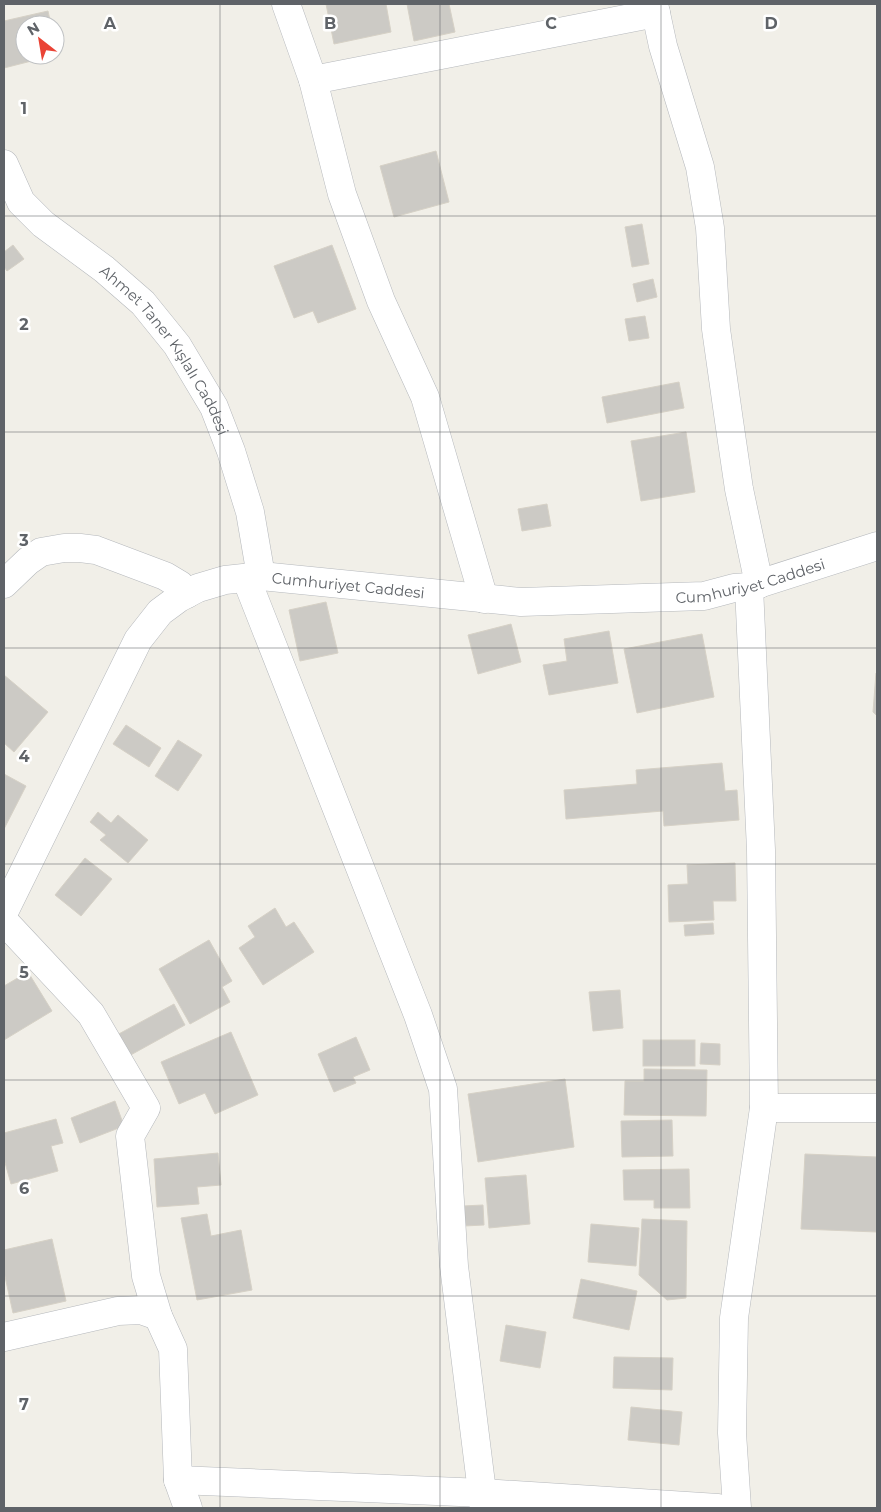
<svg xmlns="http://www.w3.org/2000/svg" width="881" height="1512" font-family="Montserrat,sans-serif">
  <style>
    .building { fill: #cccac5; stroke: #d6d1c6 }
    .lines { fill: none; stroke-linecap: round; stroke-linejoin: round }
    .minor-casing { stroke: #b5b8bc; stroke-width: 29 }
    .minor { stroke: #fff; stroke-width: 28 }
    .grid { fill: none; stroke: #5f6368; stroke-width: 1; stroke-opacity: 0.55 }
    .labels { text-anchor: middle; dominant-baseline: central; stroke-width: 5; stroke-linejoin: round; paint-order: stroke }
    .street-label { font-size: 15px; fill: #5f6368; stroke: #fff }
    .grid-label { font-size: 16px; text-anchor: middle; font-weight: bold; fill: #5f6368; stroke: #fff; stroke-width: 5; stroke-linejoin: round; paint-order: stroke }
  </style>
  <rect width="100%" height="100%" fill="#f1efe8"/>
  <g class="building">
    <path d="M 326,4 L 386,4 L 391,32 L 334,44 Z"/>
    <path d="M 407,4 L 449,4 L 455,32 L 414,41 Z"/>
    <path d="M 48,11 L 51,25 L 25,25 L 25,55 L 55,55 L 4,68 L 4,21 Z"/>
    <path d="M 436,151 L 449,202 L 394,217 L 380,166 Z"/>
    <path d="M 642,224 L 649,264 L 632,267 L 625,227 Z"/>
    <path d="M 13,245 L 24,259 L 7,271 L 4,267 L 4,252 Z"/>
    <path d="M 332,245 L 356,309 L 318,323 L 313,311 L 294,318 L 274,266 Z"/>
    <path d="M 653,279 L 657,297 L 637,302 L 633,284 Z"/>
    <path d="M 645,316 L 649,338 L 629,341 L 625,319 Z"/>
    <path d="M 679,382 L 684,408 L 607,423 L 602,397 Z"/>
    <path d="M 686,432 L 695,492 L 641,501 L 631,441 Z"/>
    <path d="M 547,504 L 551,526 L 522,531 L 518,509 Z"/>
    <path d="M 326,602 L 338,653 L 300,661 L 289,610 Z"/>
    <path d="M 511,624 L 521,662 L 478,674 L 468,635 Z"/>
    <path d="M 609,631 L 618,683 L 549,695 L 543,665 L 567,661 L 564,639 Z"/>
    <path d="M 702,634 L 714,697 L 637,713 L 624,649 Z"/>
    <path d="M 876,673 L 877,673 L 877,716 L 873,712 Z"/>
    <path d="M 4,675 L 48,712 L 14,752 L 4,743 Z"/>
    <path d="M 126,725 L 161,748 L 149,767 L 113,744 Z"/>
    <path d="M 178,740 L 202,755 L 178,791 L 155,776 Z"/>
    <path d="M 722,763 L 725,791 L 737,790 L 739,820 L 664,826 L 663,811 L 566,819 L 564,790 L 637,784 L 636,770 Z"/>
    <path d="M 4,774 L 26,786 L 4,829 Z"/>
    <path d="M 98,812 L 111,823 L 118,815 L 148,840 L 128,863 L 100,840 L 106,835 L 90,822 Z"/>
    <path d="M 85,858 L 112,879 L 81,916 L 55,895 Z"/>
    <path d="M 735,863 L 736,901 L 713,901 L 714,920 L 669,922 L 668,885 L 688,884 L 687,865 Z"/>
    <path d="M 275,908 L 286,927 L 294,922 L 314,952 L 263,985 L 239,948 L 255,937 L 248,926 Z"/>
    <path d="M 713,923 L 714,934 L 685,936 L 684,925 Z"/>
    <path d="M 209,940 L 232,981 L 222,987 L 230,1002 L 190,1024 L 159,969 Z"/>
    <path d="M 28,972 L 52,1011 L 4,1040 L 4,986 Z"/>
    <path d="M 620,990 L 623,1028 L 593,1031 L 589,992 Z"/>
    <path d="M 174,1004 L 185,1025 L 127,1057 L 115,1036 Z"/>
    <path d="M 231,1032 L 258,1095 L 215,1114 L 205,1093 L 179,1104 L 161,1062 Z"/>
    <path d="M 356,1037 L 370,1070 L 353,1077 L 356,1083 L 334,1092 L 318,1054 Z"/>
    <rect x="643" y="1040" width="52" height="26"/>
    <path d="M 701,1043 L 720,1044 L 720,1065 L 700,1064 Z"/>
    <path d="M 644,1069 L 707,1070 L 706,1116 L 624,1115 L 625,1081 L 644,1081 Z"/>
    <path d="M 565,1079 L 574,1147 L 478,1162 L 468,1094 Z"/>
    <path d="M 115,1101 L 124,1126 L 80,1143 L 71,1118 Z"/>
    <path d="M 56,1119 L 63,1143 L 51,1146 L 58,1171 L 11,1184 L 4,1159 L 4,1133 Z"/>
    <path d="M 672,1120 L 673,1156 L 622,1157 L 621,1121 Z"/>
    <path d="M 218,1153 L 221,1185 L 197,1187 L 199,1204 L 157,1207 L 154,1159 Z"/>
    <path d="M 805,1154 L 877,1157 L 877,1232 L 801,1229 Z"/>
    <path d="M 689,1169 L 690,1208 L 654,1208 L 654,1200 L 624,1200 L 623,1170 Z"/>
    <path d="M 526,1175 L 530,1224 L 489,1228 L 485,1178 Z"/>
    <path d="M 483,1205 L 484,1225 L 464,1226 L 463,1206 Z"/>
    <path d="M 207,1214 L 211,1236 L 241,1230 L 252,1290 L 197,1300 L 181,1218 Z"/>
    <path d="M 642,1219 L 687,1221 L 686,1298 L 667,1300 L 639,1275 Z"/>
    <path d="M 591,1224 L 639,1228 L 636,1266 L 588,1262 Z"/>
    <path d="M 52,1239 L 66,1301 L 13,1313 L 4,1272 L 4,1250 Z"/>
    <path d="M 581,1279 L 637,1291 L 629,1330 L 573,1318 Z"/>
    <path d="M 506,1325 L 546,1332 L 540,1368 L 500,1361 Z"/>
    <path d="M 614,1357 L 673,1358 L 672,1390 L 613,1388 Z"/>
    <path d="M 631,1407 L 682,1412 L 679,1445 L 628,1440 Z"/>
  </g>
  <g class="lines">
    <g class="minor-casing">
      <g id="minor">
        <path d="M 286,4 L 313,80 L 342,194 L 381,301 L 425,397 L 484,599"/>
        <path d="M 654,4 L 663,46 L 700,167 L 710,228 L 716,329 L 729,421 L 739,489 L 759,584"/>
        <path d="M 313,80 L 656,13"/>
        <path id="s1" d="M 4,164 L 21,202 L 43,224 L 104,269 L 143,303 L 177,345 L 214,407 L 231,451 L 250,512 L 261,576"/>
        <path d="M 246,578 L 418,1015 L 443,1089 L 454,1266 L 484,1508"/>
        <path d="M 4,584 L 28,561 L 41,552 L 64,548 L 80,548 L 96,550 L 165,576 L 180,585 L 187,594"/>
        <path id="s2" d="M 4,912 L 138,640 L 160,612 L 179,598 L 198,588 L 225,580 L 261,576 L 521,602 L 704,596 L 734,588 L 749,587 L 877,546"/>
        <path d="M 4,921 L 91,1014 L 146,1108 L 130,1136 L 146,1276 L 158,1316"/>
        <path d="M 764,1108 L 877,1108"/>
        <path d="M 4,1337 L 118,1311 L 141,1310 L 158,1316 L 173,1349 L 178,1480 L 188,1508"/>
        <path d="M 178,1480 L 483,1493 L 718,1508"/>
        <path d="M 737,1508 L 732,1433 L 734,1318 L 764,1108 L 761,850 L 749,587"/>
      </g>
    </g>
    <use href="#minor" class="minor"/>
  </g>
  <path class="grid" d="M 220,4 L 220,1508M 440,4 L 440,1508M 661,4 L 661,1508M 4,216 L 877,216M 4,432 L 877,432M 4,648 L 877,648M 4,864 L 877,864M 4,1080 L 877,1080M 4,1296 L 877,1296"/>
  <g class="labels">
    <g class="street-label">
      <text stroke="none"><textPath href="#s1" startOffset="251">Ahmet Taner Kışlalı Caddesi</textPath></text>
      <text stroke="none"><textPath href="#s2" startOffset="941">Cumhuriyet Caddesi</textPath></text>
      <text stroke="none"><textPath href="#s2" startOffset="536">Cumhuriyet Caddesi</textPath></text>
    </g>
  </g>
  <g class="grid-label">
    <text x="110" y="29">A</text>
    <text x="330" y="29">B</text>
    <text x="551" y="29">C</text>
    <text x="771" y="29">D</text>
    <text x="24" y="114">1</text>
    <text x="24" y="330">2</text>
    <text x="24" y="546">3</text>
    <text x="24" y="762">4</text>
    <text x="24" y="978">5</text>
    <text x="24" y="1194">6</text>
    <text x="24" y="1410">7</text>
  </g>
  <rect width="881" height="1512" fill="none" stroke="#5f6368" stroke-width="10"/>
  <g transform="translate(40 40) rotate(329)"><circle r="24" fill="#ffffff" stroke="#bfc1c3"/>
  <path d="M0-4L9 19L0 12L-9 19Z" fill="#ea4335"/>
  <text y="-8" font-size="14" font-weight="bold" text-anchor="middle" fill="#5f6368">N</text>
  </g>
</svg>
